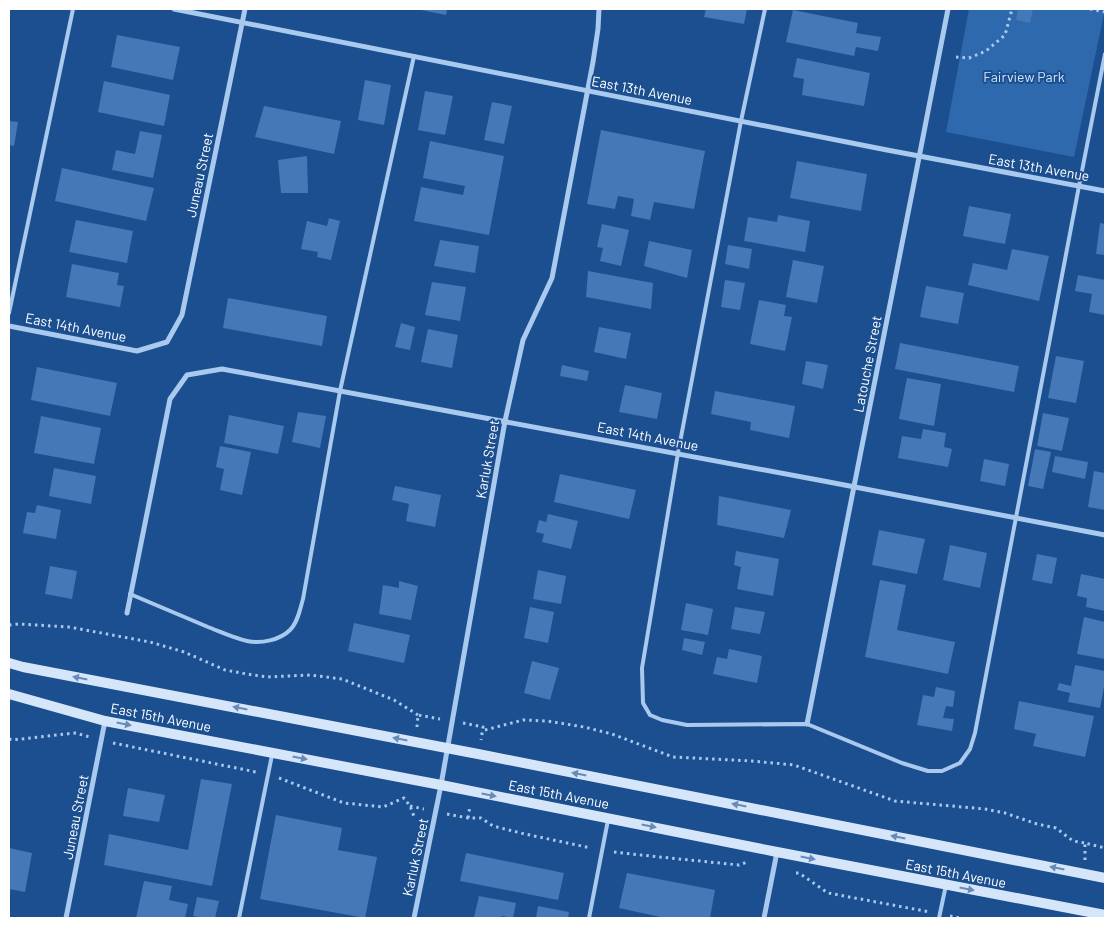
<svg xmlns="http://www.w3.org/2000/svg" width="1114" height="927" font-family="Barlow,sans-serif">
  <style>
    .green { fill: #2e69ad }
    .building { fill: #4478b7 }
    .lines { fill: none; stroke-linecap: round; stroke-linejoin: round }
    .path { stroke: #a9c9ee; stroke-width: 3; stroke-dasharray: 2.5 4; stroke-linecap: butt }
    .service { stroke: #a9c9ee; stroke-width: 4 }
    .minor { stroke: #a9c9ee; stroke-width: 5 }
    .secondary { stroke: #d6e6fa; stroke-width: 10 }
    .oneway { fill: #668bba }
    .labels { text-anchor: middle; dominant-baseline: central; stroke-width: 4; stroke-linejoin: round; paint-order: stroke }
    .park-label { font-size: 14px; fill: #cfe3fa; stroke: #1b4f8f }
    .street-label { font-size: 14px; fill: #fff; stroke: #1b4f8f }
  </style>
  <rect width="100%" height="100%" fill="#1b4f8f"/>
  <path class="green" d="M 969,9 L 1105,9 L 1074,157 L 946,132 Z"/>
  <g class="building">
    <path d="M 421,9 L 447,9 L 446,15 L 421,10 Z"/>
    <path d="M 706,9 L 747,9 L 744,24 L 704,17 Z"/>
    <path d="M 1018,9 L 1033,9 L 1030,23 L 1016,20 Z"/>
    <path d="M 793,10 L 858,23 L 856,33 L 881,37 L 878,51 L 856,47 L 854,56 L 786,42 Z"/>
    <path d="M 117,35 L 180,47 L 173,80 L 111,67 Z"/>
    <path d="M 797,58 L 870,73 L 864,106 L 802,95 L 804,79 L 793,77 Z"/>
    <path d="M 365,80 L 391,85 L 384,125 L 358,120 Z"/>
    <path d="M 104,81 L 170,95 L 164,126 L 98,112 Z"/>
    <path d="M 425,91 L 453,96 L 445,135 L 418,130 Z"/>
    <path d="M 492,102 L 512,106 L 504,144 L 484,140 Z"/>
    <path d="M 264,106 L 341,121 L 334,154 L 255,137 Z"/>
    <path d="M 9,121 L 18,122 L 14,146 L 9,145 Z"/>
    <path d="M 601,130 L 705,151 L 694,209 L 654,202 L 650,220 L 631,216 L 634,199 L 618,196 L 615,209 L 587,204 Z"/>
    <path d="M 140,131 L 162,135 L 153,178 L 112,170 L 116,150 L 135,154 Z"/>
    <path d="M 430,141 L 504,156 L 489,235 L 414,221 L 421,187 L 463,195 L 465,186 L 423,178 Z"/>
    <path d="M 307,156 L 308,193 L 281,193 L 278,160 Z"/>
    <path d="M 797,161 L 867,174 L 861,211 L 790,198 Z"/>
    <path d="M 62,168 L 154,188 L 146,221 L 55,201 Z"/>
    <path d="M 969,206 L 1011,214 L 1005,244 L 963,236 Z"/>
    <path d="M 778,215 L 810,221 L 805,252 L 744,241 L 748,217 L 777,222 Z"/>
    <path d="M 329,218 L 340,221 L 331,260 L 317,257 L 318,252 L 301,249 L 307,221 L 327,226 Z"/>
    <path d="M 76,220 L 133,231 L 127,263 L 69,252 Z"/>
    <path d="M 1100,223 L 1105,224 L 1105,255 L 1096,254 Z"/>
    <path d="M 602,224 L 629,230 L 621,266 L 600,261 L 603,248 L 597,247 Z"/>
    <path d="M 440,240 L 479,246 L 475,273 L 434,266 Z"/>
    <path d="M 649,241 L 692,250 L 687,278 L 644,266 Z"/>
    <path d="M 728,245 L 752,249 L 749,269 L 725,264 Z"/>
    <path d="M 1012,249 L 1049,256 L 1039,301 L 968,285 L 973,263 L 1007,270 Z"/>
    <path d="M 793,260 L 824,266 L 817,303 L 786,297 Z"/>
    <path d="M 72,264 L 119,273 L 117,285 L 124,286 L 120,307 L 66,297 Z"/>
    <path d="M 588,271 L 653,283 L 651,309 L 586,297 Z"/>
    <path d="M 1078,275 L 1105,280 L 1105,315 L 1089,312 L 1092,294 L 1075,291 Z"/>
    <path d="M 725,280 L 745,283 L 740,310 L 721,307 Z"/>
    <path d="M 432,282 L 466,287 L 460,321 L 425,315 Z"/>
    <path d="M 926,286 L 964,293 L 958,324 L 920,317 Z"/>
    <path d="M 228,298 L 327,316 L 322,346 L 223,328 Z"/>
    <path d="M 759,300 L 786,305 L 784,316 L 792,317 L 785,351 L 750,344 Z"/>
    <path d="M 401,323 L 415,327 L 410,350 L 395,347 Z"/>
    <path d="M 599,327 L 631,333 L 626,359 L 594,352 Z"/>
    <path d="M 428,329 L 458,335 L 452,368 L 421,362 Z"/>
    <path d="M 900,343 L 1019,366 L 1014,392 L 895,369 Z"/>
    <path d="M 1056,356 L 1084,361 L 1076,403 L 1048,398 Z"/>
    <path d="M 806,361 L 828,365 L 823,389 L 802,384 Z"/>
    <path d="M 562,365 L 589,371 L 587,381 L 560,376 Z"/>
    <path d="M 37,367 L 117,383 L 110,416 L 31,400 Z"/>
    <path d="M 907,378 L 941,384 L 934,426 L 899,419 Z"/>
    <path d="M 625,385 L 662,393 L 657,419 L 619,412 Z"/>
    <path d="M 715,391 L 795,406 L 789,438 L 750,430 L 751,422 L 711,414 Z"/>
    <path d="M 298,412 L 326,416 L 320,448 L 292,442 Z"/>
    <path d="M 1043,413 L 1069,418 L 1062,451 L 1037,446 Z"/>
    <path d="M 229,415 L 284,426 L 278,454 L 224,443 Z"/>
    <path d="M 41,416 L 101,428 L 94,464 L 34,453 Z"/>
    <path d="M 923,429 L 946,433 L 944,447 L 952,449 L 948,467 L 898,458 L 902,436 L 921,439 Z"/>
    <path d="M 220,446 L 251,452 L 242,495 L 220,490 L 224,469 L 216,467 Z"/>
    <path d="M 1035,449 L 1051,452 L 1043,489 L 1028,486 Z"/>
    <path d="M 1055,456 L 1088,462 L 1085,479 L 1052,472 Z"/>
    <path d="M 984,459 L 1009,464 L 1005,486 L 980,481 Z"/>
    <path d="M 54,468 L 96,476 L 91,504 L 49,496 Z"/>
    <path d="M 1094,471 L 1105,473 L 1105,510 L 1088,507 Z"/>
    <path d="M 560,474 L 636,490 L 629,519 L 554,502 Z"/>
    <path d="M 395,486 L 441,495 L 435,527 L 406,521 L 409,504 L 392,500 Z"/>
    <path d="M 719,496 L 791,510 L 784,538 L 717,525 Z"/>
    <path d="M 37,505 L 61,510 L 56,539 L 23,533 L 27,512 L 35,513 Z"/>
    <path d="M 548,514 L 578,521 L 571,549 L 542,542 L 544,534 L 536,532 L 539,520 L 546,522 Z"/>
    <path d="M 879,530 L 925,539 L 917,574 L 872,565 Z"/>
    <path d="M 950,545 L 987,553 L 980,588 L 943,580 Z"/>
    <path d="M 736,551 L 779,559 L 773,596 L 737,589 L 741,567 L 734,565 Z"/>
    <path d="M 1037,554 L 1057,558 L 1052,584 L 1032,580 Z"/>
    <path d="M 50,566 L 77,571 L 72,599 L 45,594 Z"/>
    <path d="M 538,570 L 566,576 L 561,604 L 533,599 Z"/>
    <path d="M 1081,574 L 1105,579 L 1105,611 L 1086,607 L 1087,598 L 1077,596 Z"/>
    <path d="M 880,580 L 906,585 L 897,630 L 955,642 L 948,674 L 865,657 Z"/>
    <path d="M 399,581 L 418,586 L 411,620 L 379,614 L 383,585 L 399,588 Z"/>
    <path d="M 686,603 L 713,609 L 708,635 L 681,630 Z"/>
    <path d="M 530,607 L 554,612 L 548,643 L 524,638 Z"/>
    <path d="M 735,607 L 765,612 L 760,634 L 731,629 Z"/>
    <path d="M 1084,617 L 1105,622 L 1105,659 L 1077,654 Z"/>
    <path d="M 354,623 L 410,635 L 404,663 L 348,651 Z"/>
    <path d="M 684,638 L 705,642 L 702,655 L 682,650 Z"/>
    <path d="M 729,649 L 762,656 L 757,683 L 713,674 L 717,657 L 727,659 Z"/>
    <path d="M 532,661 L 559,668 L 550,700 L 524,693 Z"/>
    <path d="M 1075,665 L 1105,671 L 1105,681 L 1100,708 L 1068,702 L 1070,693 L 1057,690 L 1059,683 L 1071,686 Z"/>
    <path d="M 936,687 L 955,691 L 953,707 L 946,706 L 943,718 L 954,719 L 952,731 L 917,725 L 923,695 L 934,697 Z"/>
    <path d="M 1019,701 L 1094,716 L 1085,757 L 1033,746 L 1036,734 L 1014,729 Z"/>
    <path d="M 201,779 L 232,784 L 212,886 L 104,865 L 109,834 L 188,850 Z"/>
    <path d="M 128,788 L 165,795 L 159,822 L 123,816 Z"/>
    <path d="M 276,815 L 342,828 L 338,850 L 377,857 L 365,918 L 260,899 Z"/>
    <path d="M 9,848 L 32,853 L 25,892 L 9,889 Z"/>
    <path d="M 466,853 L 564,873 L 558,900 L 460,881 Z"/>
    <path d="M 627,873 L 715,890 L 710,918 L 665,918 L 619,908 Z"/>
    <path d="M 144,881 L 172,886 L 169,900 L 188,904 L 185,918 L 136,918 Z"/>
    <path d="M 479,896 L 516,903 L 513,918 L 502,916 L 501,918 L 481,918 L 474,917 Z"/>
    <path d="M 197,897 L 219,901 L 215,918 L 203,918 L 193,916 Z"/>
    <path d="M 538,906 L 569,912 L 568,918 L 536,918 Z"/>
  </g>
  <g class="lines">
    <g class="path">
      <path d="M 1090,9 L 1105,12"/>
      <path d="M 956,57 L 969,58 L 986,51 L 1005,35 L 1012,9"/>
      <path d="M 9,625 L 19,624 L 69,627 L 150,642 L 184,652 L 225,670 L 247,674 L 267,677 L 310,675 L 342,679 L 394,700 L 418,715"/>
      <path d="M 463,723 L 483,727 L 481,740"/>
      <path d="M 417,727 L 418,715 L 440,719"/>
      <path d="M 485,730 L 523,720 L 547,721 L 584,727 L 612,734 L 673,757 L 752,761 L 794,765 L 895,801 L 985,809 L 1005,813 L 1037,824 L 1056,828 L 1073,841 L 1085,843"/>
      <path d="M 9,739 L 12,740 L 75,733 L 90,737"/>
      <path d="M 113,743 L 256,772"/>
      <path d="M 279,778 L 344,803 L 383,807 L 404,798 L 410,806 L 415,819"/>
      <path d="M 410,806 L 424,809"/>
      <path d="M 447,814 L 468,818 L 481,818 L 493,826 L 525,834 L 591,848"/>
      <path d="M 468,818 L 470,806"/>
      <path d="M 614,852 L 650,856 L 739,865 L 747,862"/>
      <path d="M 1085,860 L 1085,843 L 1105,848"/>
      <path d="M 796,873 L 799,873 L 828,893 L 930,912"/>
      <path d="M 950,916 L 960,918"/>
    </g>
    <g class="service">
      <path d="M 765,9 L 741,121 L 678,453 L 642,668 L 643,703 L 650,715 L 662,720 L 687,725 L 807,724 L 902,763 L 928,771 L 942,771 L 960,763 L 970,749 L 975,733 L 1079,186 L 1105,54"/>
      <path d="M 9,313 L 73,9"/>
      <path d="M 130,594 C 156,605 182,616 208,627 C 221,632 234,638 247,641 C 261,644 280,640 290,630 C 298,622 300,609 303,599 L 340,391 L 414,56"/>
      <path d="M 239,918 L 272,755"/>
      <path d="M 589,918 L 608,820"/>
      <path d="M 939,918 L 946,885"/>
    </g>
    <g class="minor">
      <path d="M 174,9 L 887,150 L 1105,191"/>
      <path d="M 9,326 L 137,351 L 167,342 L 182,315 L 245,9"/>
      <path d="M 127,613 L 170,399 L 187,375 L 222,369 C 517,423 811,478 1105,535"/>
      <path d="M 807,724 L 915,178 L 948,9"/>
      <path d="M 66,918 L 105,721"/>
      <path d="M 414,918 L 441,785 L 505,421 L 523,340 L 552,278 L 593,62 L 598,29 L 599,9"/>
      <path d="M 764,918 L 777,852"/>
    </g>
    <g class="secondary">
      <path d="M 9,663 L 23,667 L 478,754 L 1105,878"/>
      <path d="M 9,694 L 105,721 L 441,785 L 777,852 L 1105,915"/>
    </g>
  </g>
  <defs><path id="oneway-solid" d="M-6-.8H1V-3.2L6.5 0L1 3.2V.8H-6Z" transform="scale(1.25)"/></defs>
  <g class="oneway">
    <use href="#oneway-solid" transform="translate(80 678) rotate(-169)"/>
    <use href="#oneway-solid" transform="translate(240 708) rotate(-169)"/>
    <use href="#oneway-solid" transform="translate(124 724) rotate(11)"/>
    <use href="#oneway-solid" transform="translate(400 739) rotate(-169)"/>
    <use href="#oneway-solid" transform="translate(300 758) rotate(11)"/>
    <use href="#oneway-solid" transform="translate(579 774) rotate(-169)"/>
    <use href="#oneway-solid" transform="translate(489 795) rotate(11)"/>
    <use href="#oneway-solid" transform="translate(739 805) rotate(-169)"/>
    <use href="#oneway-solid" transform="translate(649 826) rotate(11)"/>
    <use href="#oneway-solid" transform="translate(898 837) rotate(-169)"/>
    <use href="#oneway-solid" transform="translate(808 858) rotate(11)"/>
    <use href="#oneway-solid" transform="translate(1057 868) rotate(-169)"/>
    <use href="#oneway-solid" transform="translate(967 889) rotate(11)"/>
  </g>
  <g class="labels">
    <g class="park-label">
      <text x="1024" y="76">Fairview Park</text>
    </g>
    <g class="street-label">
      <text transform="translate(642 90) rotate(11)">East 13th Avenue</text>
      <text transform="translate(1039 167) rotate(10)">East 13th Avenue</text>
      <text transform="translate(199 175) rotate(-78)">Juneau Street</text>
      <text transform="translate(76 327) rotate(11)">East 14th Avenue</text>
      <text transform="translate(867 364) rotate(-79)">Latouche Street</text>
      <text transform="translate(648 436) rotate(11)">East 14th Avenue</text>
      <text transform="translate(487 459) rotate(-80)">Karluk Street</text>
      <text transform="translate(161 717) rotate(11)">East 15th Avenue</text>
      <text transform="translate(559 794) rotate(11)">East 15th Avenue</text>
      <text transform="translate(75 817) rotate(-79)">Juneau Street</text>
      <text transform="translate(415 857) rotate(-78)">Karluk Street</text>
      <text transform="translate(956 873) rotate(11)">East 15th Avenue</text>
    </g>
  </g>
  <rect width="1114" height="927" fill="none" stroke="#ffffff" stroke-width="20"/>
</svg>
